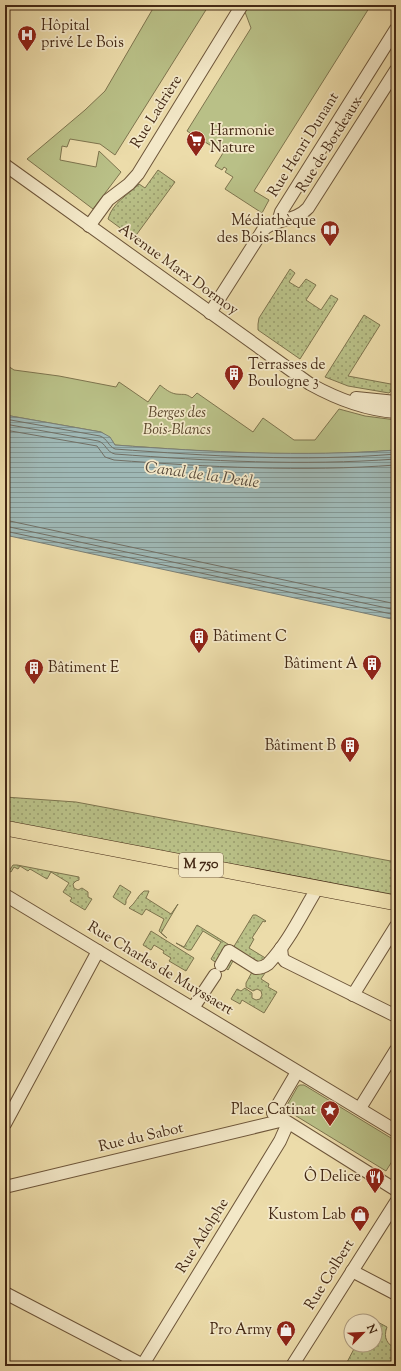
<svg xmlns="http://www.w3.org/2000/svg" width="401" height="1371" font-family="'Sorts Mill Goudy',serif">
  <style>
    .grass { fill: url(#grass-dots); stroke: #7e744e }
    .park { fill: #b9c087; stroke: #7e744e }
    .water { fill: url(#water-rules); stroke: #7b7f75 }
    .lines { fill: none; stroke-linecap: round; stroke-linejoin: round }
    .shore { stroke: #727065; stroke-width: 1 }
    .minor-casing { stroke: #6e563a; stroke-width: 14 }
    .major-casing { stroke: #442915; stroke-width: 16 }
    .minor { stroke: #f3e8c8; stroke-width: 12 }
    .major { stroke: #ecdcaa; stroke-width: 15 }
    .labels { text-anchor: middle; dominant-baseline: central; stroke-width: 3.5; stroke-linejoin: round; paint-order: stroke }
    .shield { fill: #f3e8c8; stroke: #78624b; stroke-width: 1 }
    .shield-label { font-size: 14px; font-weight: bold; fill: #442915 }
    .poi-label { font-size: 15px; fill: #442915; stroke: #f3e8c8; text-anchor: end }
    .street-label { font-size: 15px; fill: #442915; stroke: #f3e8c8 }
    .park-label { font-size: 15px; font-style: italic; fill: #5b472c; stroke: #f3e8c8 }
    .water-label { font-size: 16px; font-style: italic; fill: #5b4d3d; stroke: #f3e8c8 }
  </style>
  <defs>
    <pattern id="grass-dots" width="8" height="8" patternUnits="userSpaceOnUse"><rect width="8" height="8" fill="#b9c087"/><path d="M2 2h.1M6 6h.1" fill="none" stroke="#989c6d" stroke-width="1.8" stroke-linecap="round"/></pattern>
    <pattern id="water-rules" width="6" height="5" patternUnits="userSpaceOnUse"><rect width="6" height="5" fill="#9fb8b5"/><path d="M0 2.5h6" fill="none" stroke="#839692"/></pattern>
  </defs>
  <rect width="100%" height="100%" fill="#ecdcaa"/>
  <filter id="stains"><feTurbulence type="fractalNoise" baseFrequency=".005" numOctaves="4"/><feColorMatrix values="0 0 0 0 .2 0 0 0 0 .09 0 0 0 0 .02 0 0 0 .5 -.17"/></filter>
  <radialGradient id="worn" r=".72"><stop offset=".6" stop-color="#630" stop-opacity="0"/><stop offset="1" stop-color="#630" stop-opacity=".3"/></radialGradient>
  <g class="grass">
    <path d="M 158,170 L 175,182 L 134,238 L 108,219 C 113,202 127,196 139,184 L 145,188 Z"/>
    <path d="M 290,269 L 295,273 L 289,282 L 299,288 L 306,279 L 316,285 L 306,300 L 321,310 L 331,295 L 338,299 L 300,359 L 258,330 L 258,324 L 259,318 Z"/>
    <path d="M 364,315 L 380,325 L 348,376 L 396,385 L 389,393 L 348,386 L 325,377 Z"/>
    <path d="M 5,797 L 76,802 L 396,862 L 396,895 L 109,841 L 5,824 Z"/>
    <path d="M 13,865 L 17,865 L 79,877 L 79,880 L 76,881 L 73,884 L 74,888 L 78,890 L 82,888 L 88,892 L 88,897 L 92,899 L 85,910 L 70,901 L 72,898 L 63,892 L 69,883 L 51,872 L 47,879 L 30,869 L 28,871 L 20,866 L 18,869 L 14,867 L 11,872 L 9,871 Z"/>
    <path d="M 120,885 L 131,892 L 126,900 L 126,903 L 125,905 L 113,897 Z"/>
    <path d="M 144,891 L 149,891 L 146,898 L 171,914 L 178,904 L 161,933 L 167,938 L 159,931 L 164,919 L 146,909 L 142,915 L 129,908 C 135,904 138,895 144,891 Z"/>
    <path d="M 253,915 L 256,915 L 266,921 L 265,922 L 263,921 L 252,938 L 254,939 L 249,948 L 267,959 L 260,964 L 233,948 Z"/>
    <path d="M 197,925 L 231,946 L 228,947 L 225,945 L 222,951 L 223,953 L 218,964 L 211,959 L 221,942 L 203,931 L 191,950 L 188,950 L 176,943 L 184,947 Z"/>
    <path d="M 151,931 L 194,958 L 186,971 L 169,961 L 171,958 L 163,953 L 164,951 L 154,945 L 151,950 L 143,945 Z"/>
    <path d="M 232,958 L 253,970 L 273,961 L 261,979 L 269,984 L 268,987 L 277,992 L 264,1013 L 242,1000 L 240,1004 L 231,999 L 237,989 L 241,991 L 245,988 L 252,993 L 252,998 L 256,1000 L 260,999 L 262,995 L 261,991 L 257,989 L 253,991 L 246,987 L 246,983 L 252,972 L 233,961 L 228,970 L 223,966 Z"/>
    <path d="M 370,1318 L 387,1327 C 383,1338 387,1344 396,1349 L 396,1359 L 387,1366 L 345,1366 L 356,1345 L 375,1345 L 375,1321 L 368,1321 Z"/>
  </g>
  <g class="park">
    <path d="M 155,5 L 209,5 L 115,155 L 100,144 L 70,139 L 67,147 L 62,146 L 60,160 L 96,167 L 99,151 L 121,172 L 93,209 L 27,159 L 85,110 L 105,91 Z"/>
    <path d="M 249,5 L 371,5 L 254,191 L 269,200 L 262,213 L 225,189 L 233,177 L 225,172 L 227,169 L 224,167 L 222,170 L 215,166 L 223,153 L 187,131 L 251,28 L 245,12 Z"/>
    <path d="M 5,364 L 14,370 L 59,376 L 116,387 L 119,382 L 148,402 L 160,385 C 165,389 170,393 176,394 C 185,395 185,393 192,398 L 197,393 L 253,432 L 263,418 L 294,440 L 315,440 L 339,409 L 365,416 L 396,420 L 396,450 C 302,458 209,452 115,445 L 111,439 L 101,432 L 5,415 Z"/>
    <path d="M 300,1085 L 304,1085 L 396,1141 L 396,1155 L 386,1171 L 288,1111 L 286,1107 L 298,1086 Z"/>
  </g>
  <path class="water" d="M 5,415 L 101,432 L 110,437 L 115,445 C 209,452 302,457 396,450 L 396,620 L 5,535 Z"/>
  <g class="lines">
    <g class="shore">
      <path d="M 5,419 L 100,436 C 108,439 108,446 115,449 C 208,456 303,462 396,454"/>
      <path d="M 5,424 L 98,441 C 106,443 106,452 115,454 C 209,461 302,466 396,459"/>
      <path d="M 5,430 L 97,446 L 105,457 L 114,460 C 208,467 302,472 396,465"/>
      <path d="M 5,520 L 396,604"/>
      <path d="M 5,526 L 396,610"/>
      <path d="M 5,531 L 396,615"/>
    </g>
    <g class="minor-casing">
      <g id="minor">
        <path d="M 5,165 L 310,384 C 337,399 366,410 396,412"/>
        <path d="M 278,222 L 281,212 L 396,29"/>
        <path d="M 89,226 L 108,200 L 129,184 L 138,174 L 242,5"/>
        <path d="M 210,313 L 263,230 C 277,217 294,223 308,208 L 396,70"/>
        <path d="M 356,398 L 396,402"/>
        <path d="M 5,895 L 396,1131"/>
        <path d="M 281,948 L 282,957 L 285,961 L 396,1016"/>
        <path d="M 221,965 L 229,951 L 256,968 C 260,968 264,967 268,964 C 289,942 302,913 318,887"/>
        <path d="M 353,995 L 396,926"/>
        <path d="M 193,1008 L 215,975"/>
        <path d="M 297,1072 L 273,1113 L 396,1190"/>
        <path d="M 360,1108 L 396,1050"/>
        <path d="M 5,1124 L 98,951"/>
        <path d="M 5,1187 L 284,1120"/>
        <path d="M 352,1271 L 396,1294"/>
        <path d="M 5,1293 L 145,1366"/>
        <path d="M 142,1366 L 280,1141 L 288,1123"/>
        <path d="M 292,1366 L 396,1202"/>
      </g>
    </g>
    <g class="major-casing">
      <path id="major" d="M 5,828 L 396,903"/>
    </g>
    <use href="#minor" class="minor"/>
    <use href="#major" class="major"/>
  </g>
  <defs>
    <g id="hospital-pin" transform="scale(1)"><path d="M0 17L-7.5 6A9.5 9.5 0 1 1 7.5 6Z" fill="#8f2418" stroke="#f3e8c8"/><path d="M-5-5h3v3.5h4V-5h3V5h-3V1.5h-4V5h-3Z" fill="#fff"/></g>
    <g id="supermarket-pin" transform="scale(1)"><path d="M0 17L-7.5 6A9.5 9.5 0 1 1 7.5 6Z" fill="#8f2418" stroke="#f3e8c8"/><path d="M-6-5.5h2.5l.6 2H6L4.5 2H-2.5L-4.4-4H-6ZM-1.5 3.2a1.3 1.3 0 1 0 .1 0ZM3 3.2a1.3 1.3 0 1 0 .1 0Z" fill="#fff"/></g>
    <g id="library-pin" transform="scale(1)"><path d="M0 17L-7.5 6A9.5 9.5 0 1 1 7.5 6Z" fill="#8f2418" stroke="#f3e8c8"/><path d="M-6-4Q-3-5.5-.7-3.5V5Q-3 3-6 4ZM6-4Q3-5.5 .7-3.5V5Q3 3 6 4Z" fill="#fff"/></g>
    <g id="building-pin" transform="scale(1)"><path d="M0 17L-7.5 6A9.5 9.5 0 1 1 7.5 6Z" fill="#8f2418" stroke="#f3e8c8"/><path d="M-4-6H4V6H1V3H-1V6H-4ZM-2.5-4.3h1.7v1.8h-1.7ZM.8-4.3h1.7v1.8H.8ZM-2.5-1h1.7V.8h-1.7ZM.8-1h1.7V.8H.8Z" fill="#fff"/></g>
    <g id="sight-pin" transform="scale(1)"><path d="M0 17L-7.5 6A9.5 9.5 0 1 1 7.5 6Z" fill="#8f2418" stroke="#f3e8c8"/><path d="M0-6L1.8-2.2L6-1.7L2.9 1.2L3.7 5.4L0 3.3L-3.7 5.4L-2.9 1.2L-6-1.7L-1.8-2.2Z" fill="#fff"/></g>
    <g id="restaurant-pin" transform="scale(1)"><path d="M0 17L-7.5 6A9.5 9.5 0 1 1 7.5 6Z" fill="#8f2418" stroke="#f3e8c8"/><path d="M-5-6h1v4h1v-4h1v4h1v-4h1v5L-1.5 .5V6h-2V.5L-5-1ZM5-6V6H3V1.5H1.5Q1.5-4 5-6Z" fill="#fff"/></g>
    <g id="shop-pin" transform="scale(1)"><path d="M0 17L-7.5 6A9.5 9.5 0 1 1 7.5 6Z" fill="#8f2418" stroke="#f3e8c8"/><path d="M-5-2.5h2.3a2.7 3.5 0 0 1 5.4 0H5L5.5 6h-11ZM-1.5-2.5h3a1.5 2.3 0 0 0-3 0Z" fill="#fff"/></g>
  </defs>
  <g fill-rule="evenodd">
    <use href="#hospital-pin" x="27" y="35"/>
    <use href="#supermarket-pin" x="196" y="140"/>
    <use href="#library-pin" x="330" y="230"/>
    <use href="#building-pin" x="234" y="374"/>
    <use href="#building-pin" x="199" y="637"/>
    <use href="#building-pin" x="372" y="664"/>
    <use href="#building-pin" x="34" y="668"/>
    <use href="#building-pin" x="350" y="746"/>
    <use href="#sight-pin" x="330" y="1110"/>
    <use href="#restaurant-pin" x="375" y="1177"/>
    <use href="#shop-pin" x="360" y="1215"/>
    <use href="#shop-pin" x="286" y="1330"/>
  </g>
  <g class="labels">
    <rect class="shield" x="179" y="853" width="44" height="24" rx="3"/>
    <g class="shield-label">
      <text x="201" y="865">M 750</text>
    </g>
    <g class="poi-label">
      <text x="41" y="26" text-anchor="start">Hôpital<tspan x="41" dy="17">privé Le Bois</tspan></text>
      <text x="210" y="131" text-anchor="start">Harmonie<tspan x="210" dy="17">Nature</tspan></text>
      <text x="316" y="221">Médiathèque<tspan x="316" dy="17">des Bois-Blancs</tspan></text>
      <text x="248" y="365" text-anchor="start">Terrasses de<tspan x="248" dy="17">Boulogne 3</tspan></text>
      <text x="213" y="637" text-anchor="start">Bâtiment C</text>
      <text x="358" y="664">Bâtiment A</text>
      <text x="48" y="668" text-anchor="start">Bâtiment E</text>
      <text x="336" y="746">Bâtiment B</text>
      <text x="316" y="1110">Place Catinat</text>
      <text x="361" y="1177">Ô Delice</text>
      <text x="346" y="1215">Kustom Lab</text>
      <text x="272" y="1330">Pro Army</text>
    </g>
    <g class="street-label">
      <text transform="translate(157 112) rotate(-58)">Rue Ladrière</text>
      <text transform="translate(304 145) rotate(-58)">Rue Henri Dunant</text>
      <text transform="translate(330 145) rotate(-58)">Rue de Bordeaux</text>
      <text transform="translate(178 270) rotate(36)">Avenue Marx Dormoy</text>
      <text transform="translate(160 969) rotate(31)">Rue Charles de Muyssaert</text>
      <text transform="translate(141 1138) rotate(-13)">Rue du Sabot</text>
      <text transform="translate(203 1236) rotate(-58)">Rue Adolphe</text>
      <text transform="translate(330 1275) rotate(-58)">Rue Colbert</text>
    </g>
    <g class="park-label">
      <text x="177" y="413">Berges des<tspan x="177" dy="17">Bois-Blancs</tspan></text>
    </g>
    <g class="water-label">
      <text transform="translate(202 476) rotate(8)">Canal de la Deûle</text>
    </g>
  </g>
  <rect width="401" height="1371" fill="none" stroke="#ecdcaa" stroke-width="20"/>
  <rect x="6" y="6" width="389" height="1359" fill="none" stroke="#442915" stroke-width="2"/>
  <rect x="10" y="10" width="381" height="1351" fill="none" stroke="#442915"/>
  <g transform="translate(363 1333) rotate(66)"><circle r="19" fill="#f3e8c8" stroke="#ad9c80"/>
  <path d="M0-3L7 15L0 10L-7 15Z" fill="#8f2418"/>
  <text y="-6" font-size="11" font-weight="bold" text-anchor="middle" fill="#442915">N</text>
  </g>
  <rect width="100%" height="100%" filter="url(#stains)"/>
  <rect width="100%" height="100%" fill="url(#worn)"/>
</svg>
